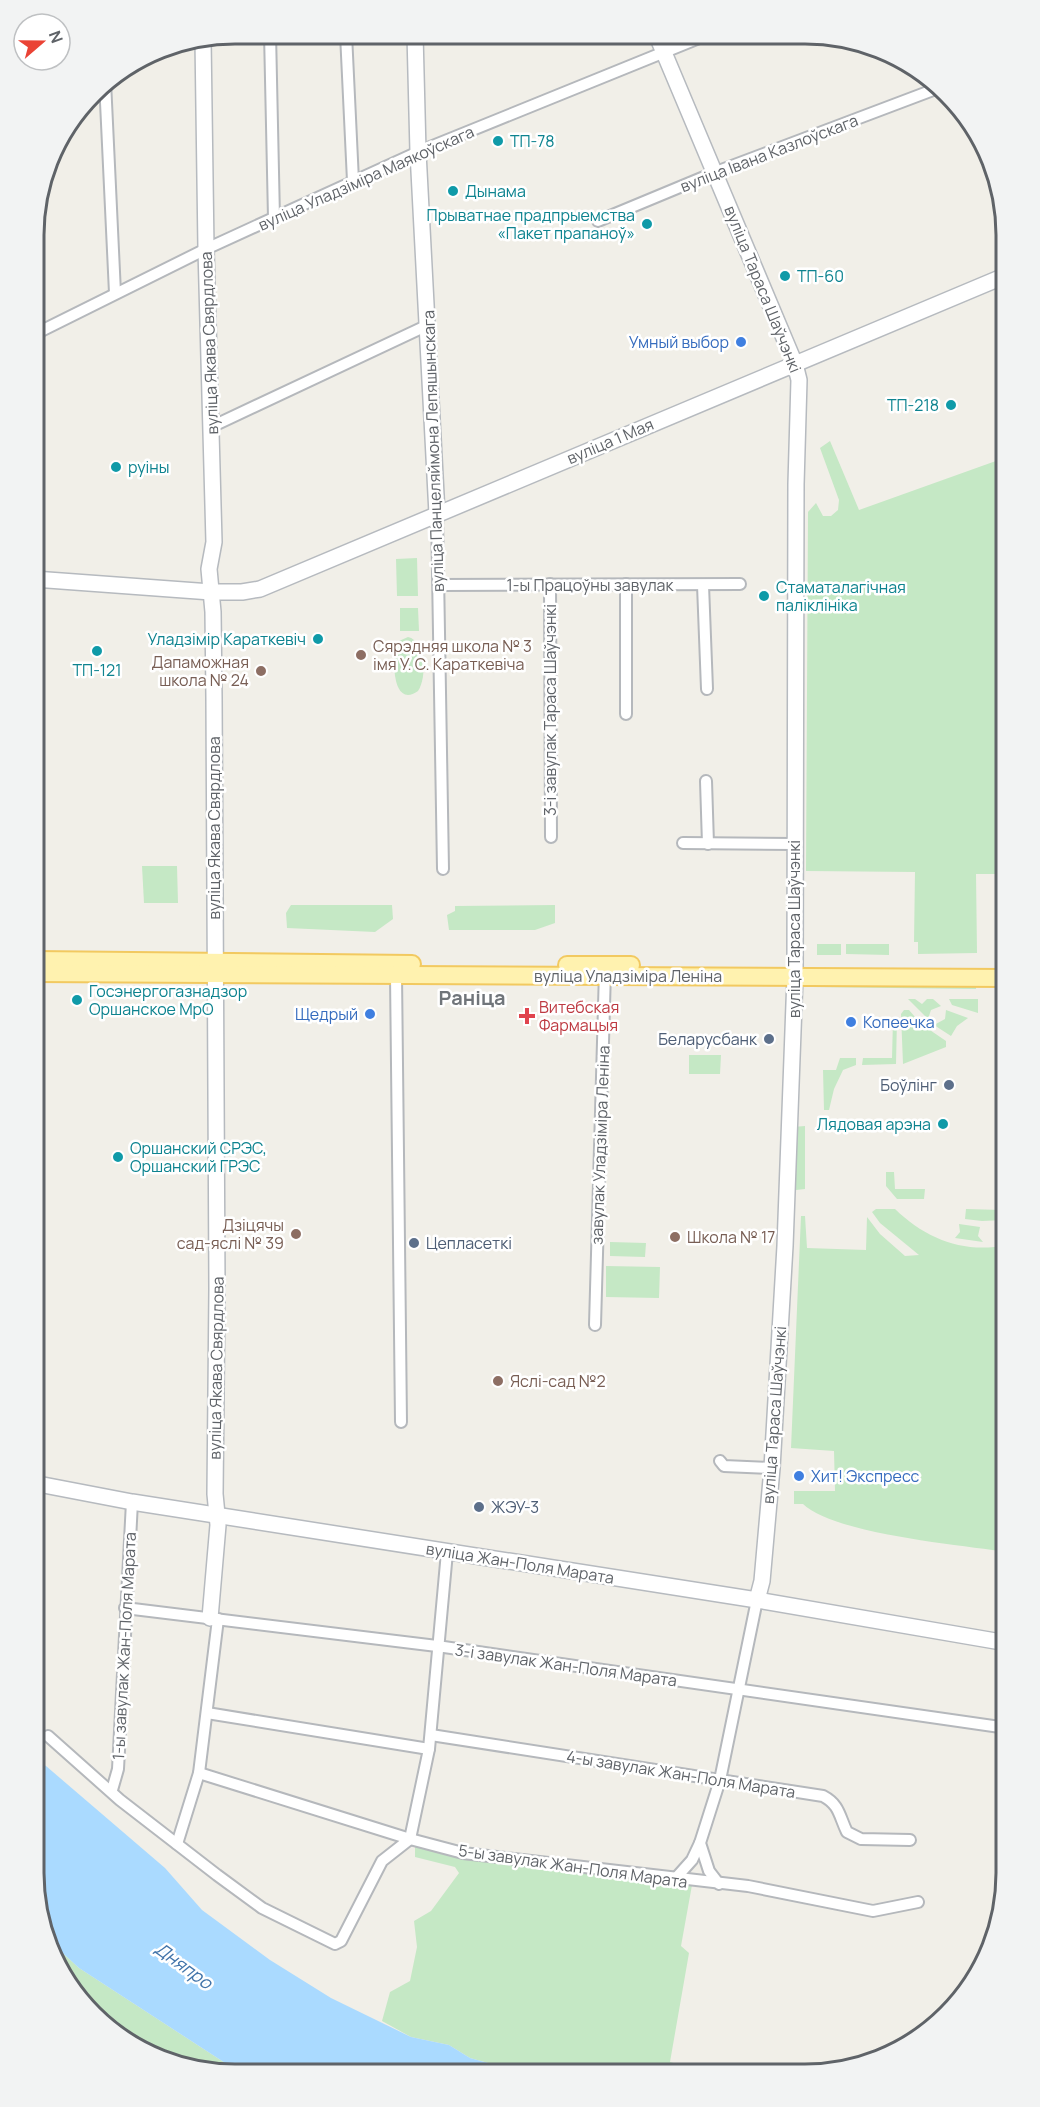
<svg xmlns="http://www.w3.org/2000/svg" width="1040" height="2107" font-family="Manrope,sans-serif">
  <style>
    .green { fill: #c5e8c5 }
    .water { fill: #aadaff }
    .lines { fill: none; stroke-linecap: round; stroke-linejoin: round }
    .street-casing { stroke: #b5b8bc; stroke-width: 14 }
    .secondary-casing { stroke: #b6babf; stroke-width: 18 }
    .primary-casing { stroke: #f2c960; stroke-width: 20 }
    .street { stroke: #fff; stroke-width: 10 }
    .secondary { stroke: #fff; stroke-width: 15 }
    .primary { stroke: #fff2af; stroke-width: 16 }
    .culture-dot { fill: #0f9aa8; stroke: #fff; stroke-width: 2 }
    .shop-dot { fill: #3f7fe0; stroke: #fff; stroke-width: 2 }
    .education-dot { fill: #8d6e63; stroke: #fff; stroke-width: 2 }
    .health-dot { fill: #e0444e; stroke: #fff; stroke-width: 2 }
    .service-dot { fill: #5c6f8a; stroke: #fff; stroke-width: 2 }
    .labels { text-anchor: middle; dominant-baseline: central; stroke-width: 5; stroke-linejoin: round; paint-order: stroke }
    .culture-label { font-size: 16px; fill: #0d838f; stroke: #fff; text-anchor: start }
    .street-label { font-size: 16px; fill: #5f6368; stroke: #fff }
    .shop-label { font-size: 16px; fill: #366cbe; stroke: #fff; text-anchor: end }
    .education-label { font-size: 16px; fill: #785e54; stroke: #fff; text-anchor: start }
    .health-label { font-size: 16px; fill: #be3a42; stroke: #fff; text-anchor: start }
    .service-label { font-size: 16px; fill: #4e5e75; stroke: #fff; text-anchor: end }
    .water-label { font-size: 18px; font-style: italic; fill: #4174aa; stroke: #fff }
    .quarter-label { font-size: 20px; font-weight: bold; fill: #70757a; stroke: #fff }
    .rim { fill: none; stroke: #5f6368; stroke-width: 3 }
  </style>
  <rect width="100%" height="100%" fill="#f1efe8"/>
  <g class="green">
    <path d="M 830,441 L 859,510 L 1007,457 L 1007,874 L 976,874 L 977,953 L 918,954 L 918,942 L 914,942 L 915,872 L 806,871 L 808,512 L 816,503 L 823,516 L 831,516 L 838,510 L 839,500 L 820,448 Z"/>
    <path d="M 417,558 L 418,596 L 397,596 L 396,559 Z"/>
    <path d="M 400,608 L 418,608 L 419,631 L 400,631 Z"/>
    <path d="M 408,637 C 426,641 427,678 418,691 C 391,710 391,654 399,641 Z"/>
    <path d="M 142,866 L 177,866 L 178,903 L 144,903 Z"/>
    <path d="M 291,905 L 392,905 L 393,919 L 375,932 L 287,928 L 286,913 Z"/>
    <path d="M 555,905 L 555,923 L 535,930 L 449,930 L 447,915 L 455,911 L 455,906 Z"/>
    <rect x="817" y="944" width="24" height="11"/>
    <path d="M 846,944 L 889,944 L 889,955 L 846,954 Z"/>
    <path d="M 812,981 L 976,983 L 976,989 L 813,987 Z"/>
    <path d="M 908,999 L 915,999 L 922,1004 L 927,999 L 933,999 L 941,1006 L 931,1010 L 928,1019 Z"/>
    <path d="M 949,999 L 978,999 L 978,1013 L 952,1005 Z"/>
    <path d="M 904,1010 L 909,1010 L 921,1024 L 946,1041 L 946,1047 L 903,1064 L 901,1014 Z"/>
    <path d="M 946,1010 L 968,1018 L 957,1026 L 951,1036 L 934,1025 L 945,1019 Z"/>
    <path d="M 897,1019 L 896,1064 L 862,1065 L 863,1058 L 892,1058 L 893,1020 Z"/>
    <path d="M 689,1055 L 721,1055 L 720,1074 L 689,1074 Z"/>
    <path d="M 840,1058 L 856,1058 L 856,1065 L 843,1070 L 834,1089 L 829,1110 L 824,1110 L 823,1070 L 836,1070 Z"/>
    <path d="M 805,1126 L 805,1189 L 796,1190 L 792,1187 L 793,1127 Z"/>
    <path d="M 886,1172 L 894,1172 L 895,1189 L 925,1189 L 924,1199 L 897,1199 L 886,1186 Z"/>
    <path d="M 876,1209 L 895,1209 C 926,1239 964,1254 1007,1245 L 1007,1552 C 961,1545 834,1534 803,1504 L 794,1504 L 794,1491 L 835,1491 L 834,1451 L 791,1448 L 801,1216 L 805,1216 L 807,1248 L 866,1250 L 867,1217 L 880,1234 L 905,1256 L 919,1255 L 880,1223 L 872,1212 Z"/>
    <path d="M 966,1209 L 1002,1210 L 1004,1220 L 982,1221 L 965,1219 Z"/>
    <path d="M 959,1224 L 980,1227 L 978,1236 L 983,1242 L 955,1238 L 960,1232 Z"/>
    <path d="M 610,1242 L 646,1243 L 645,1257 L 610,1256 Z"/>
    <path d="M 606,1266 L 660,1267 L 659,1298 L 606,1297 Z"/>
    <path d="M 415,1846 L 472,1858 L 692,1885 L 681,1946 L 689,1953 L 670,2062 L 713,2074 L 525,2073 L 470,2058 L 449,2045 L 411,2037 L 382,2021 L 390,1992 L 410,1981 L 417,1947 L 414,1921 L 431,1911 L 459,1873 L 455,1867 L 415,1857 Z"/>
    <path d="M 43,1935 L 79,1968 L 239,2072 L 208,2072 L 157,2059 L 102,2024 Z"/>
  </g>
  <path class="water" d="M 33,1759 L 46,1766 L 165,1868 L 202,1910 L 270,1960 L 331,1998 L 411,2037 L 449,2045 L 470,2058 L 525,2073 L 239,2072 L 79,1968 L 43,1935 L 33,1873 Z"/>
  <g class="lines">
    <g class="street-casing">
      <g id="street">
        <path d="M 270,33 L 274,218"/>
        <path d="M 346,34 L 353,181"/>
        <path d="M 105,81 L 115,293"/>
        <path d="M 598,221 L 716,172 L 941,87"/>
        <path d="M 35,334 L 206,249 L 418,152 L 704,36"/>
        <path d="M 211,427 L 428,325"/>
        <path d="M 437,514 L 443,869"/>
        <path d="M 550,584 L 551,837"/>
        <path d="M 439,585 L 740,584"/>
        <path d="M 703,585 L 707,689"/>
        <path d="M 626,714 L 626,584"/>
        <path d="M 706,781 L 708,844"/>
        <path d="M 683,843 L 794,844"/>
        <path d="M 396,975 L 401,1422"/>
        <path d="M 595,1325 L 605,971"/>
        <path d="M 720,1461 L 724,1466 L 772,1468"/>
        <path d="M 125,1608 L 437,1646 L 1007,1728"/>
        <path d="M 207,1713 L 429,1749"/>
        <path d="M 431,1735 L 823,1796 C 840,1805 839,1816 847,1832 L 861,1839 L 910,1840"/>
        <path d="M 48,1736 L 120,1800 L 217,1875 L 262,1908 L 335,1944 L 341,1941 L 382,1861 L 410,1839 L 429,1749 L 447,1552"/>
        <path d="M 199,1773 L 410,1839 L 463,1853 L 748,1886 L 873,1911 L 918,1902"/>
        <path d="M 112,1790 L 118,1769 L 132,1502"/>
        <path d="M 177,1844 L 199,1773 L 218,1619"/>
        <path d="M 675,1879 L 692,1860 L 700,1843"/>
        <path d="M 719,1884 L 709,1871 L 700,1843 L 720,1780 L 757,1600"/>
      </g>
    </g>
    <g class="secondary-casing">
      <g id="secondary">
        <path d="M 415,34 L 418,152 L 437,514"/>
        <path d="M 657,36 L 795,364 L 799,380 L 796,484 L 795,977 L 785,1246 L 772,1468 L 762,1581 L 757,1600"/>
        <path d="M 203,39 L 206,249 L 214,542 L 209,569 L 213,612 L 214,698 L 217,1289 L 215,1494 L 218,1525 L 210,1618"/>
        <path d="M 34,579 L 211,592 L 242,592 L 260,589 L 1007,275"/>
        <path d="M 33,1483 L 132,1502 L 757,1600 L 1007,1643"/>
      </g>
    </g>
    <g class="primary-casing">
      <g id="primary">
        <path d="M 34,960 L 412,964"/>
        <path d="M 567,965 L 631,965"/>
        <path d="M 34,973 L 1007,978"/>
      </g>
    </g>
    <use href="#street" class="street"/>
    <use href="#secondary" class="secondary"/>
    <use href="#primary" class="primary"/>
  </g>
  <g class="culture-dot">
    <circle cx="498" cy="141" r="6"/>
    <circle cx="453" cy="191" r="6"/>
    <circle cx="647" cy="224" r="6"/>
    <circle cx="785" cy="276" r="6"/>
    <circle cx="951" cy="405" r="6"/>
    <circle cx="116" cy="467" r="6"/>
    <circle cx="764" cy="596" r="6"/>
    <circle cx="318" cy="639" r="6"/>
    <circle cx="97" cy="651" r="6"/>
    <circle cx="77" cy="1000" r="6"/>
    <circle cx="943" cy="1124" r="6"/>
    <circle cx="118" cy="1157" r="6"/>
  </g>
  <g class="shop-dot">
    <circle cx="741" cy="342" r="6"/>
    <circle cx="370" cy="1014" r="6"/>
    <circle cx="851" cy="1022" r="6"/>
    <circle cx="799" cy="1476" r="6"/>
  </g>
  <g class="education-dot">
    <circle cx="361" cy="655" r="6"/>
    <circle cx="261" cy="671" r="6"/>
    <circle cx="296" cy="1234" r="6"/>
    <circle cx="675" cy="1237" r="6"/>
    <circle cx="498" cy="1381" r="6"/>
  </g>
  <path class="health-dot" d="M524 1007h6v6h6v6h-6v6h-6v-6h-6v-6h6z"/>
  <g class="service-dot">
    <circle cx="769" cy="1039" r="6"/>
    <circle cx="949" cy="1085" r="6"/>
    <circle cx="414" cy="1243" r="6"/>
    <circle cx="479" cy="1507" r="6"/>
  </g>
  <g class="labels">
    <g class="culture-label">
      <text x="510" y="141">ТП-78</text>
      <text x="465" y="191">Дынама</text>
      <text x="635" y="215" text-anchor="end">Прыватнае прадпрыемства<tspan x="635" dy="18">«Пакет прапаноў»</tspan></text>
      <text x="797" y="276">ТП-60</text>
      <text x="939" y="405" text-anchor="end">ТП-218</text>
      <text x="128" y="467">руіны</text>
      <text x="776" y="587">Стаматалагічная<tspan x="776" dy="18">паліклініка</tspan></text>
      <text x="306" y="639" text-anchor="end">Уладзімір Караткевіч</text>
      <text x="97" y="670" text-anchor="middle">ТП-121</text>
      <text x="89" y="991">Госэнергогазнадзор<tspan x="89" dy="18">Оршанское МрО</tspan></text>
      <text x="931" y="1124" text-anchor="end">Лядовая арэна</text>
      <text x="130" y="1148">Оршанский СРЭС,<tspan x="130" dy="18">Оршанский ГРЭС</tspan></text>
    </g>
    <g class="street-label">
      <text transform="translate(769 153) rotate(-21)">вуліца Івана Казлоўскага</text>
      <text transform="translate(366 178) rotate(-24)">вуліца Уладзіміра Маякоўскага</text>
      <text transform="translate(763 289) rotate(68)">вуліца Тараса Шаўчэнкі</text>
      <text transform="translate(209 343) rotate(-92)">вуліца Якава Свярдлова</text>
      <text transform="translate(610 441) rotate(-23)">вуліца 1 Мая</text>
      <text transform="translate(433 451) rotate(-92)">вуліца Панцеляймона Лепяшынскага</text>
      <text x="590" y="585">1-ы Працоўны завулак</text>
      <text transform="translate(550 710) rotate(-90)">3-і завулак Тараса Шаўчэнкі</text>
      <text transform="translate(214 828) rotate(-90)">вуліца Якава Свярдлова</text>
      <text transform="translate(794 929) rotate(-90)">вуліца Тараса Шаўчэнкі</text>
      <text x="628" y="976">вуліца Уладзіміра Леніна</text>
      <text transform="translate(600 1145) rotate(-88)">завулак Уладзіміра Леніна</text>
      <text transform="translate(216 1368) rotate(-89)">вуліца Якава Свярдлова</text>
      <text transform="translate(774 1415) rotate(-86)">вуліца Тараса Шаўчэнкі</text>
      <text transform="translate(520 1563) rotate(9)">вуліца Жан-Поля Марата</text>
      <text transform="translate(124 1646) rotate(-87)">1-ы завулак Жан-Поля Марата</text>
      <text transform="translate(566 1665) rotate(8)">3-і завулак Жан-Поля Марата</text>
      <text transform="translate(681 1774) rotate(9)">4-ы завулак Жан-Поля Марата</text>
      <text transform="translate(573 1866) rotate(8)">5-ы завулак Жан-Поля Марата</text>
    </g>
    <g class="shop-label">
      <text x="729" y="342">Умный выбор</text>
      <text x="358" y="1014">Щедрый</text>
      <text x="863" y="1022" text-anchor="start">Копеечка</text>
      <text x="811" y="1476" text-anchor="start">Хит! Экспресс</text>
    </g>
    <g class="education-label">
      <text x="373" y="646">Сярэдняя школа № 3<tspan x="373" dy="18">імя У. С. Караткевіча</tspan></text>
      <text x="249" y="662" text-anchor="end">Дапаможная<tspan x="249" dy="18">школа № 24</tspan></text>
      <text x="284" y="1225" text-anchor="end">Дзіцячы<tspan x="284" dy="18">сад-яслі № 39</tspan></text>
      <text x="687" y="1237">Школа № 17</text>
      <text x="510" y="1381">Яслі-сад №2</text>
    </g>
    <g class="health-label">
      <text x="539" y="1007">Витебская<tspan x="539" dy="18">Фармацыя</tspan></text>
    </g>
    <g class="service-label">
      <text x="757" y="1039">Беларусбанк</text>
      <text x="937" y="1085">Боўлінг</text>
      <text x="426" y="1243" text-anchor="start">Цепласеткі</text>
      <text x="491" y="1507" text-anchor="start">ЖЭУ-3</text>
    </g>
    <g class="water-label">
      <text transform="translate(184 1965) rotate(36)">Дняпро</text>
    </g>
    <g class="quarter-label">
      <text x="472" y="997">Раніца</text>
    </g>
  </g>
  <path d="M0 0H1040V2107H0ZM235 44H805A191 191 0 0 1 996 235V1873A191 191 0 0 1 805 2064H235A191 191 0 0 1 44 1873V235A191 191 0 0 1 235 44Z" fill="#f2f3f3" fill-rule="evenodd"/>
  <path class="rim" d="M235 44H805A191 191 0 0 1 996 235V1873A191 191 0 0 1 805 2064H235A191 191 0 0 1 44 1873V235A191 191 0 0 1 235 44Z"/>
  <g transform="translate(42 42) rotate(70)"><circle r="28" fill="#ffffff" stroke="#bfc1c3" stroke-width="1.5"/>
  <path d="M0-4.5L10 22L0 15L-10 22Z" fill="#ea4335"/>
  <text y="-9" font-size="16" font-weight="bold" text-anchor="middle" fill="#5f6368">N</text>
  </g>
</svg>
